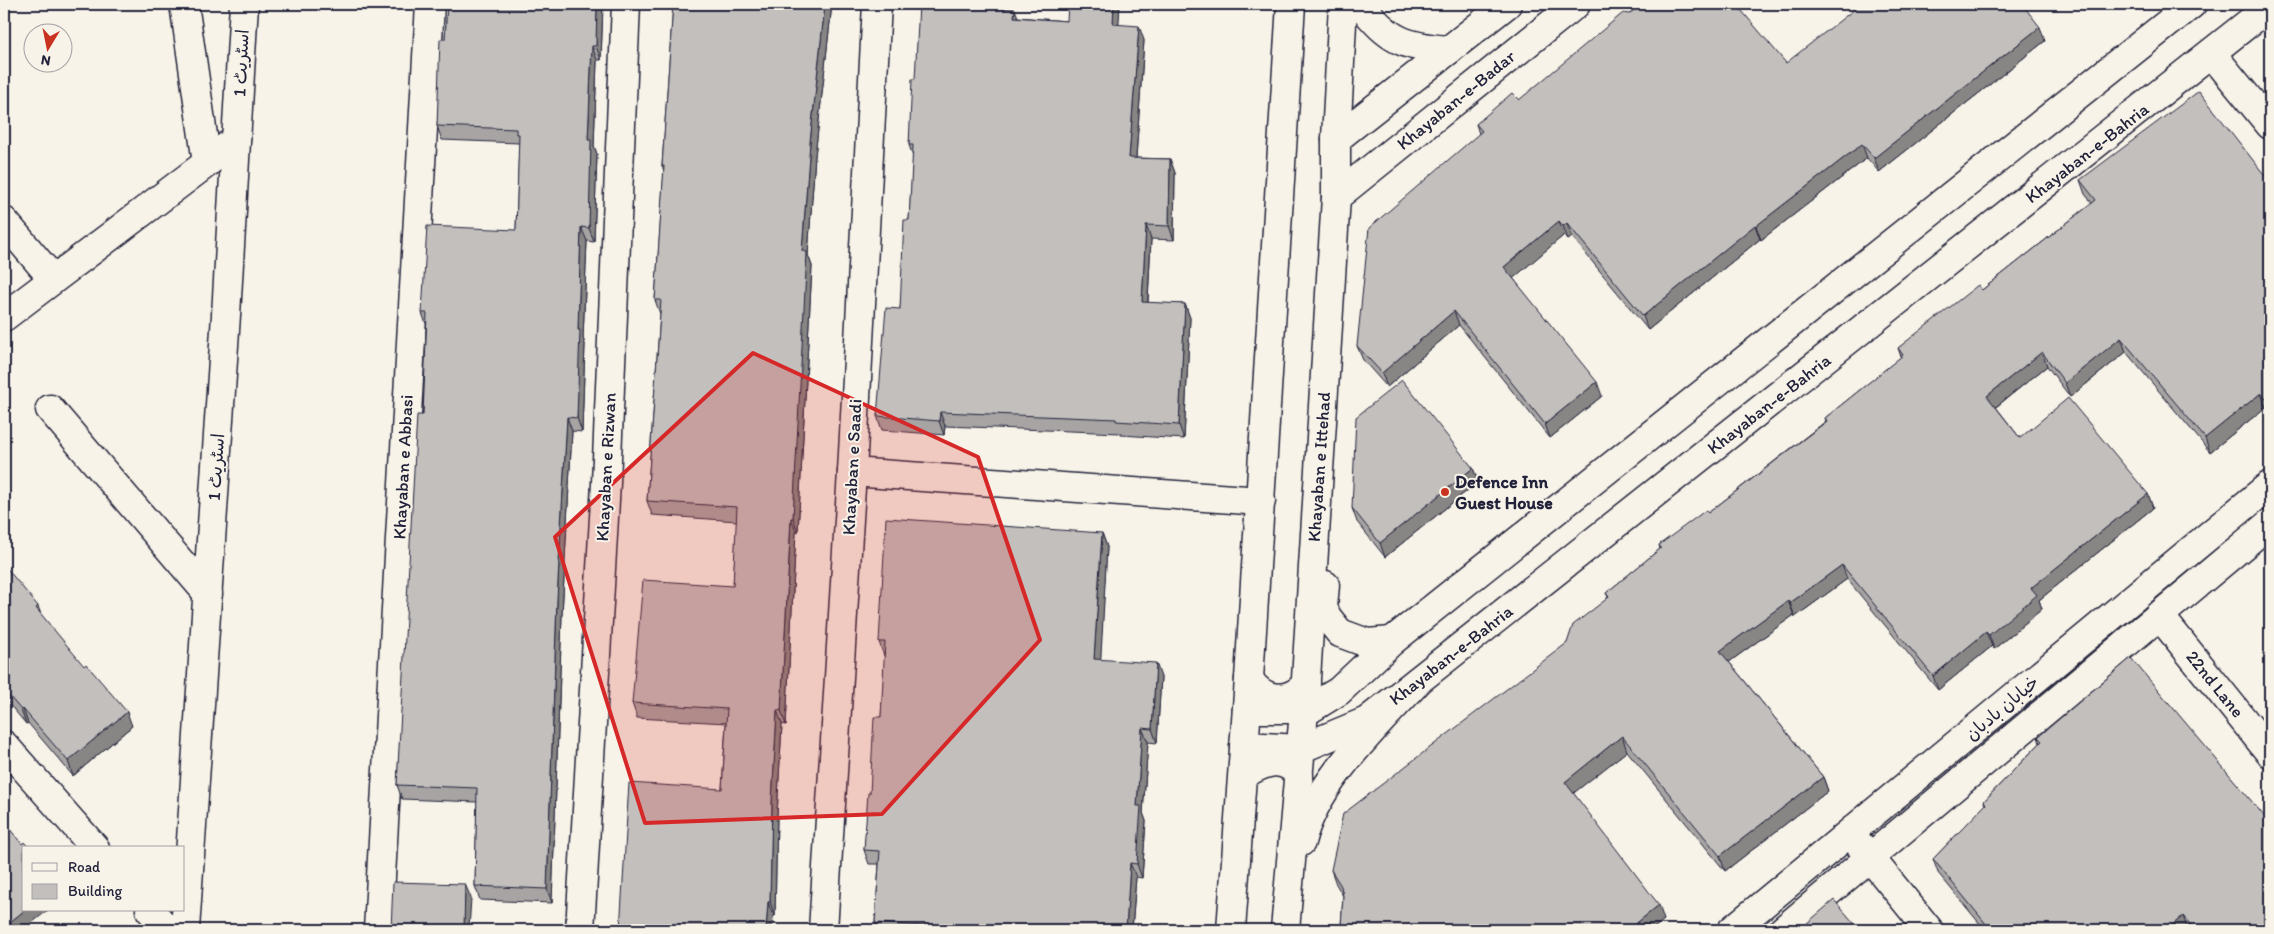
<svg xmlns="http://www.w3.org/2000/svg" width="2274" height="934" font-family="Itim,'Playpen Sans Arabic',sans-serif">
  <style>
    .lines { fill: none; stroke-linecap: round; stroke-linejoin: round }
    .minor-casing { stroke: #22223b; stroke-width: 31 }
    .secondary-casing { stroke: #22223b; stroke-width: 31 }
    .primary-casing { stroke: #22223b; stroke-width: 31 }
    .minor { stroke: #f7f3e8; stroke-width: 28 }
    .secondary { stroke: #f7f3e8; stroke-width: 28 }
    .primary { stroke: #f7f3e8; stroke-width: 28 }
    .wall { fill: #a7a4a3; stroke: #22223b }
    .shaded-wall { fill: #888684; stroke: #22223b }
    .building { fill: #c2bfbd; stroke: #22223b }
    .marked { fill: #d62828; fill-opacity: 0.2; stroke: #d62828; stroke-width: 4; stroke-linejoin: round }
    .poi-dot { fill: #c8321e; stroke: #f7f3e8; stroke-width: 2 }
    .labels { text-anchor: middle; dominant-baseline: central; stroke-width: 4; stroke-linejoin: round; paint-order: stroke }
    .street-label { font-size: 18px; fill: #22223b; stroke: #f7f3e8 }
    .poi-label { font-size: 18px; font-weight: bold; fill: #22223b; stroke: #f7f3e8; text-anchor: start }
  </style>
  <rect width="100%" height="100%" fill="#f7f3e8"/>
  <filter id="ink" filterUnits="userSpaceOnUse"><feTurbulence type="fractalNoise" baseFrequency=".02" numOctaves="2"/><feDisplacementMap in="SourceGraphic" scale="10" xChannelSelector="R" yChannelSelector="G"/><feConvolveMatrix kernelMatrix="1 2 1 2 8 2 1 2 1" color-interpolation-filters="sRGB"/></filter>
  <g filter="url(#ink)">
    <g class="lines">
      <g class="minor-casing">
        <g id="minor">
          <path d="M 184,4 L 207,163"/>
          <path d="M 2212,54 L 2270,125"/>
          <path d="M 4,221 L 53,279"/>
          <path d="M 4,317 L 207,163 L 236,139"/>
          <path d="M 50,409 L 208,594"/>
          <path d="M 852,472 L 1261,501"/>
          <path d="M 2159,615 L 2270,753"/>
          <path d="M 4,745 L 95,848"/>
          <path d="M 1859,844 L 1929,930"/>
          <path d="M 150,910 L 168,930"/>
          <path d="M 185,930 L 226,315 L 244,4"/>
          <path d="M 378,930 L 430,4"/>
          <path d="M 580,930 L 606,483 L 626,4"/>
          <path d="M 823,930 L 852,472 L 877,4"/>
          <path d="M 1732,930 L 2270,485"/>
          <path d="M 1783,930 L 2270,523"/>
        </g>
      </g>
      <g class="secondary-casing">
        <g id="secondary">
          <path d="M 1336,139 L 1507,4"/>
          <path d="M 1336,197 L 1576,4"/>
          <path d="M 1247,709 L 1310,709 L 1339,691 L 1392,641 L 2192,4"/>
          <path d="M 1244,746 L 1300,749 L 1367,721 L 2270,6"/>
        </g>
      </g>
      <g class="primary-casing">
        <g id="primary">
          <path d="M 1361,4 C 1387,40 1405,47 1449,50"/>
          <path d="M 1325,585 L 1323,607 L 1327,617 L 1340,633 L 1367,643 L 1392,641"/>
          <path d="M 1249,679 C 1263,702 1288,704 1306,684"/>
          <path d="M 1243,775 C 1262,763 1284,753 1299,776"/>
          <path d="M 1301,842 C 1316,782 1377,726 1418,681"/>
          <path d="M 1231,930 L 1249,679 L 1291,4"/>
          <path d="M 1285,930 L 1304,711 L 1336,197 L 1336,139 L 1343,4"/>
        </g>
      </g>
      <use href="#minor" class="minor"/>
      <use href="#secondary" class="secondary"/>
      <use href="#primary" class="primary"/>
    </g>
    <g class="wall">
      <path d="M 447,4 L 603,4 L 601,60 L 597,60 L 594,146 L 597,154 L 594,242 L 587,241 L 583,338 L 585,344 L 582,432 L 572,431 L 562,614 L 552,903 L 480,900 L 475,886 L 477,802 L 402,799 L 397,785 L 423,415 L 426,324 L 422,313 L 516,230 L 519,143 L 442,140 L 437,126 L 445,39 Z"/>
      <path d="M 673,4 L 832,4 L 815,156 L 808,255 L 812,266 L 798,532 L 796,532 L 786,725 L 782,724 L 777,815 L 775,916 L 773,916 L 772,930 L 620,930 L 722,789 L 726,723 L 637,718 L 632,703 L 733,586 L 737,521 L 652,515 L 647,501 L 660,314 L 655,300 L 664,171 L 662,166 Z"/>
      <path d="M 1120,4 L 1118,25 L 1144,40 L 1136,158 L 1170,159 L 1175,173 L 1174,240 L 1151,239 L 1148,303 L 1185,304 L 1190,318 L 1184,439 L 1121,435 L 1120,433 L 945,426 L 944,435 L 882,430 L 877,416 L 900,309 L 909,220 L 913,157 L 909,145 L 915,79 L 1018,17 L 1067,21 Z"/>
      <path d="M 2045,41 L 1879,172 L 1867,158 L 1761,240 L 1760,239 L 1648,330 L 1572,237 L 1568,240 L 1564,235 L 1513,278 L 1602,396 L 1550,438 L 1459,325 L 1387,387 L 1363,360 L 1357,346 L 1479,134 L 1476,124 L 1519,100 L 1786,63 Z"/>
      <path d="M 2080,180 L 2270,182 L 2270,411 L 2266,407 L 2210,452 L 2126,352 L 2070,397 L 2047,366 L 1996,407 L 2020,438 L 2148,494 L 2153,508 L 2039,600 L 2042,609 L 1994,649 L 1992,646 L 1938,690 L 1847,579 L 1795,617 L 1794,615 L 1729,662 L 1823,777 L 1828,791 L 1725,871 L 1627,751 L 1573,793 L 1664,920 L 1651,930 L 1330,930 L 1341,926 L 1343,896 L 1336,884 L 1331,870 L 1567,643 L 1608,597 L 1606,593 L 1660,549 L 1659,545 L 1708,513 L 1826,421 L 1825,418 L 1901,357 L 1898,348 L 1982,290 L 2092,203 L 2085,194 Z"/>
      <path d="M 1473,468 L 1478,482 L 1385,557 L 1357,522 L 1352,508 Z"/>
      <path d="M 1102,533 L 1107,547 L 1100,660 L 1161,677 L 1157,743 L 1148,742 L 1143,813 L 1146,821 L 1142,878 L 1136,877 L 1132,930 L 878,930 L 875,923 L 879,864 L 869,864 L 864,850 L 870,793 L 881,717 L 885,656 L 884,656 L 879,642 Z"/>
      <path d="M 4,565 L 41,615 L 132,726 L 73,776 L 28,723 L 26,724 L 4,698 Z"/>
      <path d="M 2038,737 L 2270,930 L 1985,930 L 1938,873 L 1933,859 L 1985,806 L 1984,801 L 2040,743 Z"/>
    </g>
    <g class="shaded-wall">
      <path d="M 597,4 L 603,4 L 601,60 L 596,46 Z"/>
      <path d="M 825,4 L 832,4 L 815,156 L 808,255 L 812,266 L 798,532 L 793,518 L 802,251 L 810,142 Z"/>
      <path d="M 1114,4 L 1120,4 L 1118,39 L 1113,24 Z"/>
      <path d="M 1015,9 L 1020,23 L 1014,17 Z"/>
      <path d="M 1139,26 L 1144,40 L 1135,172 L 1129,158 Z"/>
      <path d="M 2040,27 L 2045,41 L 1879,172 L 1874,158 Z"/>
      <path d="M 592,46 L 597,60 L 594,146 L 597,154 L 594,242 L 589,228 L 588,140 Z"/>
      <path d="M 1862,144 L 1867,158 L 1761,240 L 1756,226 Z"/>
      <path d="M 1170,159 L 1175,173 L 1174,240 L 1169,226 Z"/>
      <path d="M 1559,221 L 1564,235 L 1509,282 L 1504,267 Z"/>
      <path d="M 1567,223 L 1572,237 L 1568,240 L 1563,226 Z"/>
      <path d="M 1146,225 L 1151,239 L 1147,316 L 1142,302 Z"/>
      <path d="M 1755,225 L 1760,239 L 1648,330 L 1643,316 Z"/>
      <path d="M 581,227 L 587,241 L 583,338 L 585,344 L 582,432 L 577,418 L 578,330 Z"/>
      <path d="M 1185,304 L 1190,318 L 1184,439 L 1179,425 Z"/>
      <path d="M 1454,311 L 1459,325 L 1387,387 L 1382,373 Z"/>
      <path d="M 2121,338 L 2126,352 L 2070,397 L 2065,383 Z"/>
      <path d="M 2042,352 L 2047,366 L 1992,410 L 1987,396 Z"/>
      <path d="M 1597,382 L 1602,396 L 1550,438 L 1545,424 Z"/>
      <path d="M 2261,393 L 2266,407 L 2210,452 L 2205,438 Z"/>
      <path d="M 940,412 L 945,426 L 944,435 L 939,421 Z"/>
      <path d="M 567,417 L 572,431 L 562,614 L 552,903 L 547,889 L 557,600 Z"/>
      <path d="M 1473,468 L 1478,482 L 1385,557 L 1380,543 Z"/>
      <path d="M 2148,494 L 2153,508 L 2039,600 L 2042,609 L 1994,649 L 1989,635 L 2031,588 Z"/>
      <path d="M 791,518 L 796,532 L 786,725 L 781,711 Z"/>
      <path d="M 1102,533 L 1107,547 L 1100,673 L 1094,659 Z"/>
      <path d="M 1842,565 L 1847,579 L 1795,617 L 1790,603 Z"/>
      <path d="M 1788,601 L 1794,615 L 1725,665 L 1720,651 Z"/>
      <path d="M 38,606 L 43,620 L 36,608 Z"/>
      <path d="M 1986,632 L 1992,646 L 1938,690 L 1933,676 Z"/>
      <path d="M 1156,663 L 1161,677 L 1157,743 L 1152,729 Z"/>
      <path d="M 23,709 L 28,723 L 26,724 L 21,710 Z"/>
      <path d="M 777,710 L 782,724 L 777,815 L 775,916 L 770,902 L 772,801 Z"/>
      <path d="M 127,712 L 132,726 L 73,776 L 68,761 Z"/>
      <path d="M 1142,728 L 1148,742 L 1143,813 L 1146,821 L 1142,878 L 1137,864 L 1137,806 Z"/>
      <path d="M 1622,736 L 1627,751 L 1570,796 L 1565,782 Z"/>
      <path d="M 1823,777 L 1828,791 L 1725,871 L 1720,856 Z"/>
      <path d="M 1130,863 L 1136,877 L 1132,930 L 1126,930 Z"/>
      <path d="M 465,884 L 471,898 L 469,930 L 464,930 Z"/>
      <path d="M 768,902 L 773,916 L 772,930 L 766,930 Z"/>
      <path d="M 1659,905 L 1664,920 L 1651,930 L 1628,930 Z"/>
      <path d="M 25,910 L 48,910 L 23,930 L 4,930 L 4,927 Z"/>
      <path d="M 2183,916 L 2188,930 L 2166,930 Z"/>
    </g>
    <g class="building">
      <path d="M 447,4 L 597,4 L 596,46 L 592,46 L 588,140 L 591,140 L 589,228 L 581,227 L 578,330 L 580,330 L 577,418 L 567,417 L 557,600 L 547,889 L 475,886 L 477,788 L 397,785 L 417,415 L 423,415 L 427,313 L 422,313 L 427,226 L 516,230 L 519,134 L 516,134 L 516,129 L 437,126 L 440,39 L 445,39 Z"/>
      <path d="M 673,4 L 825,4 L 810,142 L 802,251 L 807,252 L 793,518 L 791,518 L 781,711 L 777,710 L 772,801 L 770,902 L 768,902 L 766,930 L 620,930 L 629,783 L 722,789 L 727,709 L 632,703 L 643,580 L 733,586 L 737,507 L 647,501 L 661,300 L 655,300 L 664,166 L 662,166 Z"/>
      <path d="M 919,4 L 1015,9 L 1014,17 L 1067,21 L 1068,4 L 1114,4 L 1113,24 L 1139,26 L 1129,158 L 1170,159 L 1169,226 L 1146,225 L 1142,302 L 1185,304 L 1179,425 L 1116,421 L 1116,419 L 940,412 L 939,421 L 877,416 L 886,308 L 900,309 L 904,220 L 909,220 L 913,145 L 909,145 L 912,79 L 915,79 Z"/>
      <path d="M 1642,4 L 1736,4 L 1786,63 L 1861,4 L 2022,4 L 2040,27 L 1874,158 L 1862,144 L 1756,226 L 1755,225 L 1643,316 L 1567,223 L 1563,226 L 1559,221 L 1504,267 L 1597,382 L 1545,424 L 1454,311 L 1382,373 L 1357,346 L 1369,228 L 1482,131 L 1476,124 L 1512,93 L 1519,100 L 1623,13 L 1629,14 Z"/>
      <path d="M 2199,91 L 2270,182 L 2270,404 L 2261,393 L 2205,438 L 2121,338 L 2065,383 L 2042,352 L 1987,396 L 2020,438 L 2068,398 L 2148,494 L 2031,588 L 2037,595 L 1989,635 L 1986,632 L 1933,676 L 1842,565 L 1790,603 L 1788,601 L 1720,651 L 1823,777 L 1720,856 L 1622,736 L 1565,782 L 1659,905 L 1628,930 L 1330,930 L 1341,926 L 1343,896 L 1341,886 L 1331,870 L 1343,814 L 1567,643 L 1573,625 L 1609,597 L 1606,593 L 1661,548 L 1659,545 L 1706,510 L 1708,513 L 1827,421 L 1825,418 L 1903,355 L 1898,348 L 1978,285 L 1982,290 L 2096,200 L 2080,180 Z"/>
      <path d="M 1402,380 L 1473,468 L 1380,543 L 1352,508 L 1356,417 Z"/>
      <path d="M 886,518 L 1102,533 L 1094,659 L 1156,663 L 1152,729 L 1142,728 L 1137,806 L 1141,806 L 1137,864 L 1130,863 L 1126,930 L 992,930 L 875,923 L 880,851 L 864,850 L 868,793 L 870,793 L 874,717 L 881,717 L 885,642 L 879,642 Z"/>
      <path d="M 4,565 L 38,606 L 36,608 L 84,666 L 86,664 L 127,712 L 68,761 L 23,709 L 21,710 L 4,690 Z"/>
      <path d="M 2131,658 L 2270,823 L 2270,930 L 2195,930 L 2183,916 L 2166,930 L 1991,930 L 1933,859 L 1986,804 L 1984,801 L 2042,741 L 2038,737 Z"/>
      <path d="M 4,822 L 22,844 L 24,842 L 29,848 L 24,848 L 24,910 L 25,910 L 4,927 Z"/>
      <path d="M 393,882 L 465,884 L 464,930 L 391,930 Z"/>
      <path d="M 1834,900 L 1860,930 L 1799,930 Z"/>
    </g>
  </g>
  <path class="marked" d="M 753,353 L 978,457 L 1040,640 L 882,814 L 645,823 L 555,537 Z"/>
  <circle class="poi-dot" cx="1445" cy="492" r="5"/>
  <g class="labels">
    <g class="street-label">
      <text transform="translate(241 63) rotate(-87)">اسٹریٹ 1</text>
      <text transform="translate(1456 100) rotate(-39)">Khayaban-e-Badar</text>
      <text transform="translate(2087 153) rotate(-38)">Khayaban-e-Bahria</text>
      <text transform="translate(1769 404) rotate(-38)">Khayaban-e-Bahria</text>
      <text transform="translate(216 467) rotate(-86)">اسٹریٹ 1</text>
      <text transform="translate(403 467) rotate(-87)">Khayaban e Abbasi</text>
      <text transform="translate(606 467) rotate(-87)">Khayaban e Rizwan</text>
      <text transform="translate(852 467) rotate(-87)">Khayaban e Saadi</text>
      <text transform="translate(1319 467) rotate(-86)">Khayaban e Ittehad</text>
      <text transform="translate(1451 655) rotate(-38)">Khayaban-e-Bahria</text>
      <text transform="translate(2215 684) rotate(51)">22nd Lane</text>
      <text transform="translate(2002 708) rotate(-40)">خیابان بادبان</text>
    </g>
    <g class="poi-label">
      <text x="1455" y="482">Defence Inn<tspan x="1455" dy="21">Guest House</tspan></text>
    </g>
  </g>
  <rect width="2274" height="934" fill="none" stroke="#f7f3e8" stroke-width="20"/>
  <rect x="10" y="10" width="2254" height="914" fill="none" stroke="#22223b" stroke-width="2" filter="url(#ink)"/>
  <rect x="22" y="846" width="162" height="65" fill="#f7f3e8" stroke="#a29fa3"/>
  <rect x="32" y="863" width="25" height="8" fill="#f7f3e8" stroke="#a29fa3"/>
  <text x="68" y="872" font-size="15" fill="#22223b">Road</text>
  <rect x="32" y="884" width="25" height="15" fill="#c2bfbd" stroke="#a29fa3"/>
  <text x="68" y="896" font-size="15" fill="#22223b">Building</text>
  <g transform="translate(48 48) rotate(190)"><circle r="24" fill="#f7f3e8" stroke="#a29fa3"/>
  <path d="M0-4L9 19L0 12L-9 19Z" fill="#c8321e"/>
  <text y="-8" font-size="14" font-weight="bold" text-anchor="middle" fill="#22223b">N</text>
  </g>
</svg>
